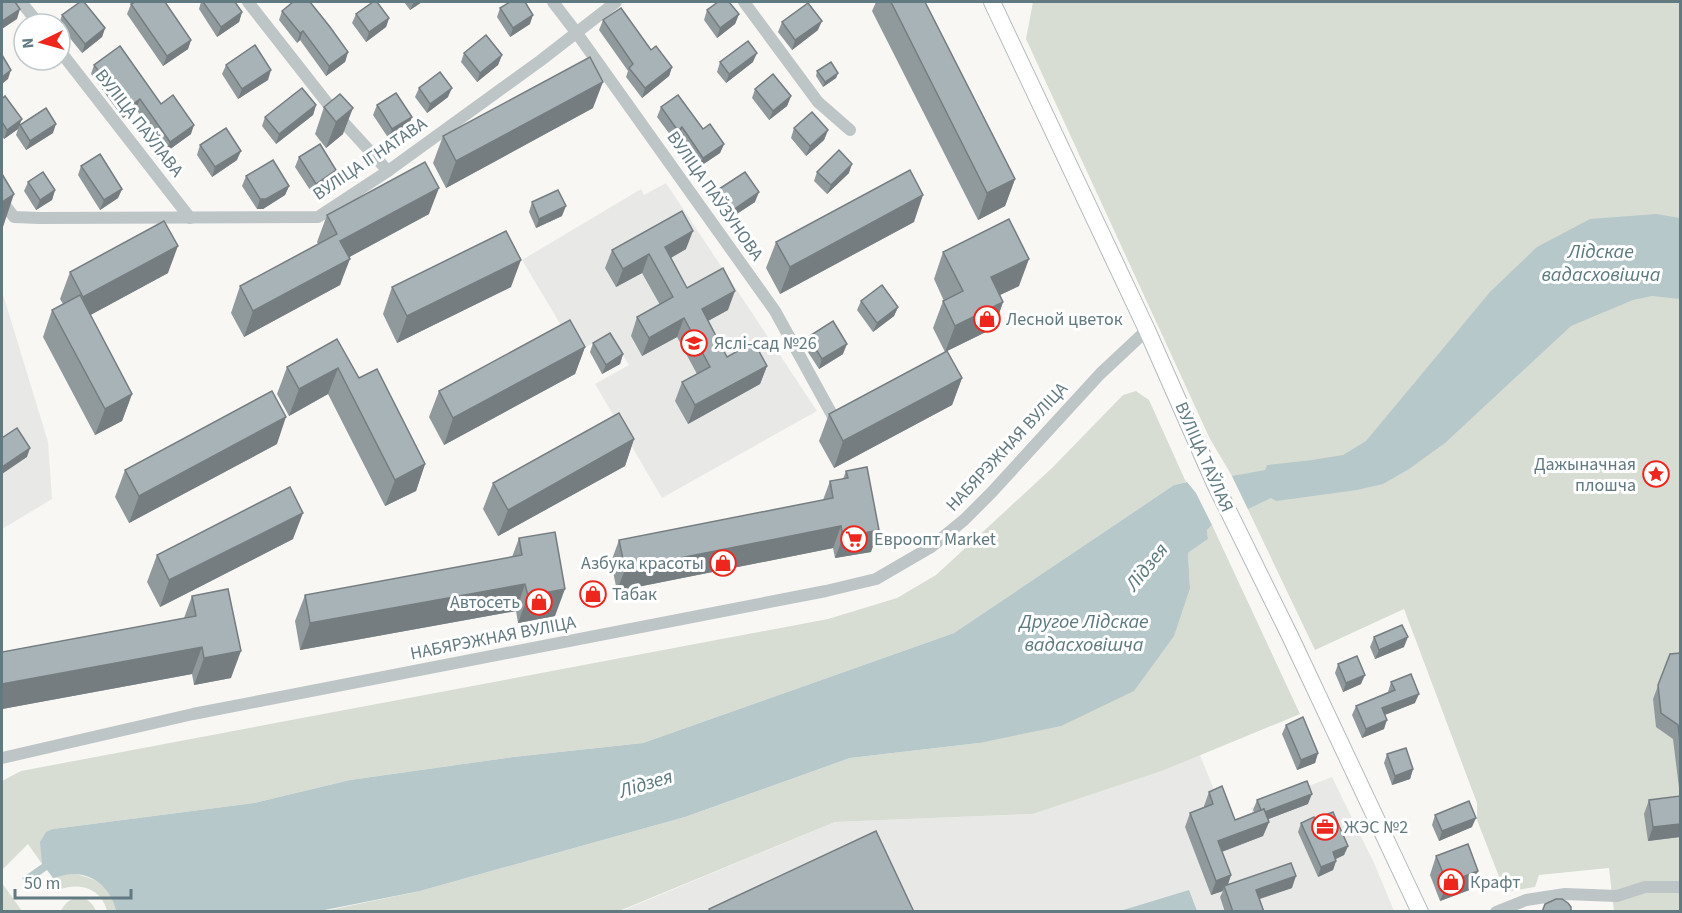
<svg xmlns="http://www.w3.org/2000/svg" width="1682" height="913" font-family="'Source Sans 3',sans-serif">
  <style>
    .built { fill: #e8e9e7 }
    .green { fill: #d8ddd3 }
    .water { fill: #b6c8ca }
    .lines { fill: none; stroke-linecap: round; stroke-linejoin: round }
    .secondary-casing { stroke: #b2bbbe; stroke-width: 18 }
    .street { stroke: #bec5c7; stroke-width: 12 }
    .secondary { stroke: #fff; stroke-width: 16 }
    .wall { fill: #909a9d }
    .shaded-wall { fill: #757d80 }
    .building { fill: #a7b3b7; stroke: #757d80; stroke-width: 1.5 }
    .labels { text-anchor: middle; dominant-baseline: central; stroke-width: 6; stroke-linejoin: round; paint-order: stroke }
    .street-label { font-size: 18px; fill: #617981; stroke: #fff }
    .poi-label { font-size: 18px; fill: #617981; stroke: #fff; text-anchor: start }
    .water-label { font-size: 20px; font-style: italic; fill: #5b797c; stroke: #fff }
  </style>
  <rect width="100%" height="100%" fill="#f8f7f4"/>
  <g class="built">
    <path d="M 666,183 L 817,411 L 662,498 L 595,384 L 629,365 L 610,334 L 577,352 L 522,260 L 641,189 L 644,195 Z"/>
    <path d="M 2,291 L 48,442 L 52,499 L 2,529 Z"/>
    <path d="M 1200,755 L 1231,832 L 1255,822 L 1251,808 L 1332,777 L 1375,865 L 1394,911 L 619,912 L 835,822 L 1033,814 L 1162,771 Z"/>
  </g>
  <g class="green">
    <path d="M 1033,2 L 1680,2 L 1680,911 L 1614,911 L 1609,868 L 1539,875 L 1535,887 L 1505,892 L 1477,820 L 1477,803 L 1404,609 L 1315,650 L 1232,476 L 1210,439 L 1026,39 Z"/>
    <path d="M 1136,391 L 1149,400 L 1186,482 L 1174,485 L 954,633 L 643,743 L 513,757 L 350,780 L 254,803 L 53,829 L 42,864 L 28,844 L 2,870 L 2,781 L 21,771 L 828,619 L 897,598 L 936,575 L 1052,468 L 1123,395 Z"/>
    <path d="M 1212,525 L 1300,714 L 1162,771 L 1033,814 L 835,822 L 619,911 L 320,912 L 420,891 L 685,817 L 850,758 L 979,743 L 1190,588 L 1188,553 L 1208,539 L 1207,530 Z"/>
    <path d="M 71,873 C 96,878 111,885 116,911 L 107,911 C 102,889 80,882 61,889 L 53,878 Z"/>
    <path d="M 2,883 L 22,911 L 2,911 Z"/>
    <path d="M 82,897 C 89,900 93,904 96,911 L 61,911 C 65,902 71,898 82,897 Z"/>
  </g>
  <g class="water">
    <path d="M 1656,214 L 1680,218 L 1680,299 L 1652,296 L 1633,300 L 1571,326 L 1445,443 L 1409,469 L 1383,484 L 1357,490 L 1276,501 L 1271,498 L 1248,509 L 1232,476 L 1265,470 L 1267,465 L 1312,460 L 1343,455 L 1366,441 L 1490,292 L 1537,247 L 1590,219 Z"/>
    <path d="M 1187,482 L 1196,493 L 1212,525 L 1207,530 L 1208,539 L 1188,553 L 1190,588 L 1174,636 L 1134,691 L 1061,726 L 979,743 L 850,758 L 685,817 L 420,891 L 320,911 L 116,911 C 112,890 94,873 72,874 C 66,874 59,877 53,878 L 47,870 L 27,884 L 22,878 L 42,864 L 40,842 L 46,832 L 53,829 L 254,803 L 350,780 L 513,757 L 643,743 L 954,633 L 1174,485 Z"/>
    <path d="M 1189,890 L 1197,911 L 1120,911 Z"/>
  </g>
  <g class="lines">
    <g class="secondary-casing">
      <path id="secondary" d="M 992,2 L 1147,330 L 1215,484 L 1290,636 L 1420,912"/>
    </g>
    <g class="street">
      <path d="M 21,2 L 39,24"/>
      <path d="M 248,2 L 335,113 L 388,171"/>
      <path d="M 553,2 L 576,32 L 775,311 L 835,420"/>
      <path d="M 744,2 L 818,102 L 850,130"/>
      <path d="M 60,51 L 190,218"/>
      <path d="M 2,201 L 14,217 L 39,218 L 318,217 L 388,171 L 540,61 L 616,2"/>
      <path d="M 2,758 L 193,714 L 826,591 L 876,579 L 931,547 L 964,520 L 991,493 L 1100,374 L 1147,330"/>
      <path d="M 1496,912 L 1526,900 L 1565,894 L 1617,896 L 1645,887 L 1680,887"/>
    </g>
    <use href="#secondary" class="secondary"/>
  </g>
  <g class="wall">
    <path d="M 201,2 L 242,12 L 239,22 L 217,37 L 199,9 Z"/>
    <path d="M 404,2 L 422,2 L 410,10 Z"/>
    <path d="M 876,2 L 925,2 L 1015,179 L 1005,206 L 978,220 L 872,11 Z"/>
    <path d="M 131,4 L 191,40 L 188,49 L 163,66 L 127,14 Z"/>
    <path d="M 500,8 L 530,24 L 510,37 L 497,17 Z"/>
    <path d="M 707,10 L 739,14 L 735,24 L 717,38 L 704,20 Z"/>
    <path d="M 282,11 L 348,52 L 345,62 L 326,76 L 300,40 L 297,43 L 279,20 Z"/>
    <path d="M 356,14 L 389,18 L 386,27 L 366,42 L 352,23 Z"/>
    <path d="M 62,15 L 105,28 L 102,37 L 82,53 L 60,26 L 60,24 L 59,24 Z"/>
    <path d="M 603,20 L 651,50 L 672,67 L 669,76 L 642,98 L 626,77 L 628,71 L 599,30 Z"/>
    <path d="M 782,22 L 818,30 L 792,50 L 778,32 Z"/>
    <path d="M 464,53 L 502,55 L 498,65 L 477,82 L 461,62 Z"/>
    <path d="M 720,62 L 753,62 L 726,83 L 717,72 Z"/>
    <path d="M 94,65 L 161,104 L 191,134 L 166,152 L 136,109 L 123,118 L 91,74 Z"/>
    <path d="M 226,65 L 268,80 L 238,99 L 222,74 Z"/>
    <path d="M 817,71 L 838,73 L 836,78 L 823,87 L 816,76 Z"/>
    <path d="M 419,88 L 448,97 L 427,113 L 415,97 Z"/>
    <path d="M 755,89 L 791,96 L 787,106 L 769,120 L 752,98 Z"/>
    <path d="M 340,94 L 343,134 L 326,148 L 315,134 L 324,107 Z"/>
    <path d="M 2,99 L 20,125 L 53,133 L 26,150 L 16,135 L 18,129 L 4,139 L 2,136 Z"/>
    <path d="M 316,105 L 313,115 L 276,144 L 262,126 L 265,117 Z"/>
    <path d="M 377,105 L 412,117 L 408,126 L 389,139 L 373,115 Z"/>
    <path d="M 661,107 L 703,129 L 724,144 L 720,153 L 699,167 L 679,137 L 674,140 L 657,117 Z"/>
    <path d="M 593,108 L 446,188 L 433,163 L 443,136 Z"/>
    <path d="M 794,128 L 828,130 L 824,140 L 806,156 L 791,138 Z"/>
    <path d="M 200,145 L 237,160 L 212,177 L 197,155 Z"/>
    <path d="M 299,157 L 333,180 L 312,193 L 295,167 Z"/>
    <path d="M 81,166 L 122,189 L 118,198 L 100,210 L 78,175 Z"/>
    <path d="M 817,172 L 849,173 L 827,194 L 814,181 Z"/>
    <path d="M 246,176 L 289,186 L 285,195 L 263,209 L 257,209 L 242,186 Z"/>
    <path d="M 28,182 L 55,190 L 52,200 L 36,210 L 24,191 Z"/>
    <path d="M 719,189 L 755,202 L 729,219 L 715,198 Z"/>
    <path d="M 532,202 L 562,216 L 536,228 L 529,212 Z"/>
    <path d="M 429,214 L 349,257 L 340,285 L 244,337 L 231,313 L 240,286 L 318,244 L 317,242 L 327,215 Z"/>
    <path d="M 914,222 L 780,294 L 766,268 L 776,242 Z"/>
    <path d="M 686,249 L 671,258 L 687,288 L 728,310 L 708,321 L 727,357 L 767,366 L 760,384 L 688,424 L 675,401 L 682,382 L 697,374 L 677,337 L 642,356 L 631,336 L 637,317 L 660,305 L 642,273 L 616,287 L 605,268 L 612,250 Z"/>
    <path d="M 943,252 L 1019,286 L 1000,295 L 1003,302 L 994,328 L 947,351 L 962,378 L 952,405 L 834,468 L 819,441 L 829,414 L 945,352 L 933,328 L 943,301 L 944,301 L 934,279 Z"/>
    <path d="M 70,272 L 168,273 L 90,315 L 132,394 L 122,421 L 95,435 L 43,337 L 52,310 L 63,304 L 60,299 Z"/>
    <path d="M 392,287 L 511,287 L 397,343 L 383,314 Z"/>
    <path d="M 861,301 L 898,307 L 894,316 L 873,332 L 857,310 Z"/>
    <path d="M 808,337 L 843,354 L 819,369 L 804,346 Z"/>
    <path d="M 337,339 L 359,378 L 425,464 L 416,491 L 385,506 L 328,394 L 289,416 L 277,394 L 287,367 Z"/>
    <path d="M 593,343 L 623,354 L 620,364 L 602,374 L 590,352 Z"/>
    <path d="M 585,347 L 575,374 L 444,445 L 429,417 L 439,391 Z"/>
    <path d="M 634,439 L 625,466 L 498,536 L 483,509 L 493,483 Z"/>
    <path d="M 277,444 L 129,523 L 115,497 L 125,470 Z"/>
    <path d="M 846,471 L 871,552 L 835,558 L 833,548 L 617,591 L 611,562 L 619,540 L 823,500 L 830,481 L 843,479 Z"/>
    <path d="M 519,538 L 555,616 L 518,623 L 516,611 L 300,650 L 295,621 L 305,595 L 512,557 Z"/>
    <path d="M 293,539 L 160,607 L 147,582 L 157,555 Z"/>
    <path d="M 192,596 L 231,678 L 194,685 L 192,674 L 2,709 L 2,652 L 184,618 Z"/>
    <path d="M 1374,637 L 1404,647 L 1375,659 L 1370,647 Z"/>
    <path d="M 1680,653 L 1680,837 L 1648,841 L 1644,814 L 1649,800 L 1680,796 L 1673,739 L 1656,727 L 1653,699 L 1670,654 Z"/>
    <path d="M 1338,664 L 1361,684 L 1343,692 L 1335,673 Z"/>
    <path d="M 1391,682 L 1415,703 L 1385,715 L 1384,729 L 1362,738 L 1352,715 L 1356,706 L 1388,692 Z"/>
    <path d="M 1286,725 L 1318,753 L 1315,763 L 1297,770 L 1282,734 Z"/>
    <path d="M 1387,754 L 1413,769 L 1410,779 L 1392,785 L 1384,763 Z"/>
    <path d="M 1209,792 L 1235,820 L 1254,812 L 1253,810 L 1257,800 L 1308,804 L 1268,819 L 1269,822 L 1263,836 L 1222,852 L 1231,875 L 1228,885 L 1292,888 L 1260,899 L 1264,912 L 1225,912 L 1220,897 L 1223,891 L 1211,895 L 1185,827 L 1190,813 L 1204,807 L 1204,806 Z"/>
    <path d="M 1435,815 L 1472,827 L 1439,841 L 1432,825 Z"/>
    <path d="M 1315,819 L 1348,846 L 1344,855 L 1336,859 L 1336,861 L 1333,870 L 1318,877 L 1298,832 L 1301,823 Z"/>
    <path d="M 1436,856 L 1472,889 L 1440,901 L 1430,875 Z"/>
  </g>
  <g class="shaded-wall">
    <path d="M 414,2 L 422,2 L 410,10 Z"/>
    <path d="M 20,9 L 17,19 L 2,29 L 2,21 Z"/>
    <path d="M 242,12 L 239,22 L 217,37 L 221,27 Z"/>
    <path d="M 739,14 L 735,24 L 717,38 L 720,28 Z"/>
    <path d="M 533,15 L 530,24 L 510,37 L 513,28 Z"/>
    <path d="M 389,18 L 386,27 L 366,42 L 369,32 Z"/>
    <path d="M 822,21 L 818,30 L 792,50 L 795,40 Z"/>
    <path d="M 105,28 L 102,37 L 82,53 L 85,44 Z"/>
    <path d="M 303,31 L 300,40 L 297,43 L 300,33 Z"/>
    <path d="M 191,40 L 188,49 L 163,66 L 167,56 Z"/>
    <path d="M 348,52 L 345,62 L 326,76 L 329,66 Z"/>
    <path d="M 757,53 L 753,62 L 726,83 L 729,74 Z"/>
    <path d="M 502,55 L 498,65 L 477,82 L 480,73 Z"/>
    <path d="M 672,67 L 669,76 L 642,98 L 645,88 Z"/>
    <path d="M 11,70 L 8,79 L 2,84 L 2,77 Z"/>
    <path d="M 271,70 L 268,80 L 238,99 L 242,89 Z"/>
    <path d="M 838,73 L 836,78 L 823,87 L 825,82 Z"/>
    <path d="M 603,82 L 593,108 L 446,188 L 456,161 Z"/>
    <path d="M 452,88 L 448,97 L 427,113 L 430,104 Z"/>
    <path d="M 791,96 L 787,106 L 769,120 L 773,111 Z"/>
    <path d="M 140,99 L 136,109 L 123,118 L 126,109 Z"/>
    <path d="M 316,105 L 313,115 L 276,144 L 279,134 Z"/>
    <path d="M 353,108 L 343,134 L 326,148 L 336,122 Z"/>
    <path d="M 412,117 L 408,126 L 389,139 L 392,129 Z"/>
    <path d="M 22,119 L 18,129 L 4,139 L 7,130 Z"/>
    <path d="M 56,124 L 53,133 L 26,150 L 30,141 Z"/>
    <path d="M 194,125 L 191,134 L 166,152 L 170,142 Z"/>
    <path d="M 682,127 L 679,137 L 674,140 L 678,131 Z"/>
    <path d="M 828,130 L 824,140 L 806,156 L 810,146 Z"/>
    <path d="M 724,144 L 720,153 L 699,167 L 703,158 Z"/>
    <path d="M 241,151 L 237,160 L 212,177 L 215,167 Z"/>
    <path d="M 852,164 L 849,173 L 827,194 L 831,185 Z"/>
    <path d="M 336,170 L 333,180 L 312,193 L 316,184 Z"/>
    <path d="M 1015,179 L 1005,206 L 978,220 L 987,193 Z"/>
    <path d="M 289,186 L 285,195 L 263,209 L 257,209 L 260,199 Z"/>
    <path d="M 439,188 L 429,214 L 331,267 L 340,241 Z"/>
    <path d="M 122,189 L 118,198 L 100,210 L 104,200 Z"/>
    <path d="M 55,190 L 52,200 L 36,210 L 40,200 Z"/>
    <path d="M 759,192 L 755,202 L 729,219 L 733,210 Z"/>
    <path d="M 14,194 L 2,230 L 2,202 Z"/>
    <path d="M 923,195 L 914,222 L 780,294 L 790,267 Z"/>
    <path d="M 566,206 L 562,216 L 536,228 L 539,219 Z"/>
    <path d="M 693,231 L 686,249 L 658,265 L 665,247 Z"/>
    <path d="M 178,246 L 168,273 L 74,324 L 83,297 Z"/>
    <path d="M 649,254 L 642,273 L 616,287 L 623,269 Z"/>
    <path d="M 350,259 L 340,285 L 244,337 L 253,311 Z"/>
    <path d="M 1029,259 L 1019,286 L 981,304 L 991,277 Z"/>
    <path d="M 521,260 L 511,287 L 397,343 L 407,316 Z"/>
    <path d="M 735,291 L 728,310 L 695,328 L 702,309 Z"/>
    <path d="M 1003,302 L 994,328 L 945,352 L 955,326 Z"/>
    <path d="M 898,307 L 894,316 L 873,332 L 877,323 Z"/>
    <path d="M 684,318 L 677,337 L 642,356 L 649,338 Z"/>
    <path d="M 847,344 L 843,354 L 819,369 L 822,359 Z"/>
    <path d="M 585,347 L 575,374 L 444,445 L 453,418 Z"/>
    <path d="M 623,354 L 620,364 L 602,374 L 606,365 Z"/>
    <path d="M 767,366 L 760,384 L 688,424 L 695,405 Z"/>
    <path d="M 338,368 L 328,394 L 289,416 L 299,389 Z"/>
    <path d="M 962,378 L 952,405 L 834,468 L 843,441 Z"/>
    <path d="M 132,394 L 122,421 L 95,435 L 105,409 Z"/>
    <path d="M 286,417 L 277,444 L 129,523 L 139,496 Z"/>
    <path d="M 634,439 L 625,466 L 498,536 L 508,510 Z"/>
    <path d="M 30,448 L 27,457 L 2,474 L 2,467 Z"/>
    <path d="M 425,464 L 416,491 L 385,506 L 395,480 Z"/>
    <path d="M 303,513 L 293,539 L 160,607 L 169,580 Z"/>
    <path d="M 841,526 L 833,548 L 617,591 L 625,569 Z"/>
    <path d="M 879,530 L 871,552 L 835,558 L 843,537 Z"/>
    <path d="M 525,584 L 516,611 L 300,650 L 310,623 Z"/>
    <path d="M 565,589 L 555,616 L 518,623 L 528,596 Z"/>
    <path d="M 1408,637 L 1404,647 L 1375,659 L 1379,650 Z"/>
    <path d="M 202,647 L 192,674 L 2,709 L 2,684 Z"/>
    <path d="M 241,651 L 231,678 L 194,685 L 204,658 Z"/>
    <path d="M 1365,675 L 1361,684 L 1343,692 L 1346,683 Z"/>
    <path d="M 1419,694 L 1415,703 L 1379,717 L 1382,708 Z"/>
    <path d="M 1387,720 L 1384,729 L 1362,738 L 1366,729 Z"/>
    <path d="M 1318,753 L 1315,763 L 1297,770 L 1301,760 Z"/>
    <path d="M 1413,769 L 1410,779 L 1392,785 L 1395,776 Z"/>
    <path d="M 1312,794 L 1308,804 L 1258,823 L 1262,813 Z"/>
    <path d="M 1476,818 L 1472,827 L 1439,841 L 1442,831 Z"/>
    <path d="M 1269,822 L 1263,836 L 1213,855 L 1218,841 Z"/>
    <path d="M 1680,824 L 1680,837 L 1648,841 L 1653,827 Z"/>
    <path d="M 1348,846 L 1344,855 L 1329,862 L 1333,852 Z"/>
    <path d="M 1336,861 L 1333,870 L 1318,877 L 1321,867 Z"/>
    <path d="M 1478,871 L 1472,889 L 1440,901 L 1447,883 Z"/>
    <path d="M 1231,875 L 1226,889 L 1224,886 L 1223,891 L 1211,895 L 1216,881 Z"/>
    <path d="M 1296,876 L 1292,888 L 1252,901 L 1256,890 Z"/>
  </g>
  <g class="building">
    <path d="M 2,2 L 15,2 L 20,9 L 2,21 Z"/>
    <path d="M 80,2 L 84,2 L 105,28 L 85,44 L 62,15 Z"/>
    <path d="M 135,2 L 165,2 L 191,40 L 167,56 L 131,4 Z"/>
    <path d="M 203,2 L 235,2 L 242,12 L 221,27 Z"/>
    <path d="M 293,2 L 310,2 L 330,27 L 348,52 L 329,66 L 303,31 L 300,33 L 282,11 Z"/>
    <path d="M 373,2 L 377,2 L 389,18 L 369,32 L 356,14 Z"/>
    <path d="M 510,2 L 525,2 L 533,15 L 513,28 L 500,8 Z"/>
    <path d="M 718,2 L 729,2 L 739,14 L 720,28 L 707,10 Z"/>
    <path d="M 891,2 L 925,2 L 1015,179 L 987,193 Z"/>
    <path d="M 808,3 L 822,21 L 795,40 L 782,22 Z"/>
    <path d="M 621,8 L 651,50 L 656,46 L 672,67 L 645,88 L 629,68 L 633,64 L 603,20 Z"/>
    <path d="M 486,35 L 502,55 L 480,73 L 464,53 Z"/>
    <path d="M 748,41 L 757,53 L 729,74 L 720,62 Z"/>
    <path d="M 255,45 L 271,70 L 242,89 L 226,65 Z"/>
    <path d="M 120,46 L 161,104 L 173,95 L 194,125 L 170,142 L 140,99 L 126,109 L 94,65 Z"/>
    <path d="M 2,55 L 11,70 L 2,77 Z"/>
    <path d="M 590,57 L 603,82 L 456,161 L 443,136 Z"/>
    <path d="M 831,62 L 838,73 L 825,82 L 817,71 Z"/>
    <path d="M 440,72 L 452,88 L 430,104 L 419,88 Z"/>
    <path d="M 773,74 L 791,96 L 773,111 L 755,89 Z"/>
    <path d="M 302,88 L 316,105 L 279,134 L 265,117 Z"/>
    <path d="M 396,93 L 412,117 L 392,129 L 377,105 Z"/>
    <path d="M 340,94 L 353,108 L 336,122 L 324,107 Z"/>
    <path d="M 678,95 L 703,129 L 710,124 L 724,144 L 703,158 L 682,127 L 678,131 L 661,107 Z"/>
    <path d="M 5,96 L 22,119 L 7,130 L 2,122 L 2,99 Z"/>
    <path d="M 46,108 L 56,124 L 30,141 L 20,125 Z"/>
    <path d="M 812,112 L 828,130 L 810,146 L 794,128 Z"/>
    <path d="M 226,128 L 241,151 L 215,167 L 200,145 Z"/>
    <path d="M 320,144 L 336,170 L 316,184 L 299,157 Z"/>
    <path d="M 839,150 L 852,164 L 831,185 L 817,172 Z"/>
    <path d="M 100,154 L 122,189 L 104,200 L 81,166 Z"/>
    <path d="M 273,160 L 289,186 L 266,199 L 260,199 L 246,176 Z"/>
    <path d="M 425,162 L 439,188 L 340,241 L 350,259 L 253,311 L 240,286 L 337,234 L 327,215 Z"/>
    <path d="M 910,170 L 923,195 L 790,267 L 776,242 Z"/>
    <path d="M 43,172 L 55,190 L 40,200 L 28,182 Z"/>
    <path d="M 745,172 L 759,192 L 733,210 L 719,189 Z"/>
    <path d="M 2,174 L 14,194 L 2,202 Z"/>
    <path d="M 558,190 L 566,206 L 539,219 L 532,202 Z"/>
    <path d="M 682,211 L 693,231 L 665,247 L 687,288 L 723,268 L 735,291 L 702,309 L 727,357 L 754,342 L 767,366 L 695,405 L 682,382 L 710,367 L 684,318 L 649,338 L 637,317 L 673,297 L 649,254 L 623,269 L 612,250 Z"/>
    <path d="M 1009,219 L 1029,259 L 991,277 L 1003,302 L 955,326 L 943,301 L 963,291 L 943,252 Z"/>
    <path d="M 164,221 L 178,246 L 83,297 L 70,272 Z"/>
    <path d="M 506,231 L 521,260 L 407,316 L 392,287 Z"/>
    <path d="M 882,285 L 898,307 L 877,323 L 861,301 Z"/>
    <path d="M 80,295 L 132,394 L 105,409 L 52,310 Z"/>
    <path d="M 570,320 L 585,347 L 453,418 L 439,391 Z"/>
    <path d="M 833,321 L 847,344 L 822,359 L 808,337 Z"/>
    <path d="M 610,333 L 623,354 L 606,365 L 593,343 Z"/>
    <path d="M 337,339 L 359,378 L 377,369 L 425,464 L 395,480 L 338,368 L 299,389 L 287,367 Z"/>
    <path d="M 947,351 L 962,378 L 843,441 L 829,414 Z"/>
    <path d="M 272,391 L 286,417 L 139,496 L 125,470 Z"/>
    <path d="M 619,413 L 634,439 L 508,510 L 493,483 Z"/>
    <path d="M 17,428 L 30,448 L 2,467 L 2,438 Z"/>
    <path d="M 867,467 L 879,530 L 843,537 L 841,526 L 625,569 L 619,540 L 833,498 L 830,481 L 848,478 L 846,471 Z"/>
    <path d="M 290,487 L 303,513 L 169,580 L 157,555 Z"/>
    <path d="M 555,532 L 565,589 L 528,596 L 525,584 L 310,623 L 305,595 L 522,555 L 519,538 Z"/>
    <path d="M 228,589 L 241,651 L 204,658 L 202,647 L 2,684 L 2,652 L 196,616 L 192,596 Z"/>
    <path d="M 1402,625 L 1408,637 L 1379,650 L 1374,637 Z"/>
    <path d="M 1680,653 L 1680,742 L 1678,725 L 1661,713 L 1658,685 L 1670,654 Z"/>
    <path d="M 1357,656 L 1365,675 L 1346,683 L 1338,664 Z"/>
    <path d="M 1411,674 L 1419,694 L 1382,708 L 1387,720 L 1366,729 L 1356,706 L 1395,690 L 1391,682 Z"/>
    <path d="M 1303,717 L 1318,753 L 1301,760 L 1286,725 Z"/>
    <path d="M 1406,748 L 1413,769 L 1395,776 L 1387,754 Z"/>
    <path d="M 1307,781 L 1312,794 L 1265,812 L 1264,809 L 1261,810 L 1257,800 Z"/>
    <path d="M 1222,786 L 1235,820 L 1264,809 L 1269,822 L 1218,841 L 1231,875 L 1216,881 L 1190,813 L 1213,804 L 1209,792 Z"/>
    <path d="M 1680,796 L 1680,824 L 1653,827 L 1649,800 Z"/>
    <path d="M 1469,801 L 1476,818 L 1442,831 L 1435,815 Z"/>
    <path d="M 1333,812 L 1348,846 L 1333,852 L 1336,861 L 1321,867 L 1301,823 L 1314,817 L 1315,819 Z"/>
    <path d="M 876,831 L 914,912 L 711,912 L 709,909 Z"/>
    <path d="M 1468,844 L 1478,871 L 1447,883 L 1436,856 Z"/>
    <path d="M 1291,863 L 1296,876 L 1256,890 L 1264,912 L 1233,912 L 1224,886 Z"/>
    <path d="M 1556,899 L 1562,899 L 1568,903 L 1571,907 L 1571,912 L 1542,912 L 1545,904 Z"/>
  </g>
  <defs>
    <g id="shop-ring" transform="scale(1.35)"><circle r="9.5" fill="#fff" stroke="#ee271e" stroke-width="1.5"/><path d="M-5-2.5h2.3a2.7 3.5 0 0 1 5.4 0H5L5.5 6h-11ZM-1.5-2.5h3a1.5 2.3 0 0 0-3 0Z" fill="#ee271e"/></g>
    <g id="school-ring" transform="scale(1.35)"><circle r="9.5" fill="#fff" stroke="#ee271e" stroke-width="1.5"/><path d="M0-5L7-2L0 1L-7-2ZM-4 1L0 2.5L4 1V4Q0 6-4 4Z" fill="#ee271e"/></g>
    <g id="sight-ring" transform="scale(1.35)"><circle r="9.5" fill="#fff" stroke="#ee271e" stroke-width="1.5"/><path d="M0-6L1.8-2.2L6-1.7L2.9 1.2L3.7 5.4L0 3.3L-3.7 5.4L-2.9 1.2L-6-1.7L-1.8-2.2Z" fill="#ee271e"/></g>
    <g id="supermarket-ring" transform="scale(1.35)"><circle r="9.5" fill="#fff" stroke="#ee271e" stroke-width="1.5"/><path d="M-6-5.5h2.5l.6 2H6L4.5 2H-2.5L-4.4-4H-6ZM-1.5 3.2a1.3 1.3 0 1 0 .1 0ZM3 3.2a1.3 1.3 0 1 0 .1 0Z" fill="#ee271e"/></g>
    <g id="office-ring" transform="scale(1.35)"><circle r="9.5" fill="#fff" stroke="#ee271e" stroke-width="1.5"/><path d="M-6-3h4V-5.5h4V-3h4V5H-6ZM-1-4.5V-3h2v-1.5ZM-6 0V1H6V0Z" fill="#ee271e"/></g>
  </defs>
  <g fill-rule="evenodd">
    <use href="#shop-ring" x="987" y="319"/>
    <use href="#school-ring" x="694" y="343"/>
    <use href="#sight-ring" x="1656" y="474"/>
    <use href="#supermarket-ring" x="854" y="539"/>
    <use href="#shop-ring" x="723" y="563"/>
    <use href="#shop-ring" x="593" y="594"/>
    <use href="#shop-ring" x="539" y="602"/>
    <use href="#office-ring" x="1325" y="827"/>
    <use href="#shop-ring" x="1451" y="882"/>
  </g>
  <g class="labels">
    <g class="street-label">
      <text transform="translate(139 123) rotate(52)">ВУЛІЦА ПАЎЛАВА</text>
      <text transform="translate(370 159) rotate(-34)">ВУЛІЦА ІГНАТАВА</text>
      <text transform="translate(715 196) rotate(55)">ВУЛІЦА ПАЎЗУНОВА</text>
      <text transform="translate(1007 447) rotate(-47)">НАБЯРЭЖНАЯ ВУЛІЦА</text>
      <text transform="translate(1204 457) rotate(66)">ВУЛІЦА ТАЎЛАЯ</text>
      <text transform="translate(493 638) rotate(-11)">НАБЯРЭЖНАЯ ВУЛІЦА</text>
    </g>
    <g class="poi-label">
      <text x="1006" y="319">Лесной цветок</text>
      <text x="714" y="343">Яслі-сад №26</text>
      <text x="1636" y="464" text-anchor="end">Дажыначная<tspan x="1636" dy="21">плошча</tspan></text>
      <text x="874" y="539">Евроопт Market</text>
      <text x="704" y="563" text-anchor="end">Азбука красоты</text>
      <text x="612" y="594">Табак</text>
      <text x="520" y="602" text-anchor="end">Автосеть</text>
      <text x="1344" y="827">ЖЭС №2</text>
      <text x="1470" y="882">Крафт</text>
    </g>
    <g class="water-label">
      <text x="1601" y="252">Лідскае<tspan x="1601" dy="23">вадасховішча</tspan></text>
      <text transform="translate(1147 567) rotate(-51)">Лідзея</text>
      <text x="1084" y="622">Другое Лідскае<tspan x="1084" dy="23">вадасховішча</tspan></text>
      <text transform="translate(646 784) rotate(-17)">Лідзея</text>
    </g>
  </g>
  <rect width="1682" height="913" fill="none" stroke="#617981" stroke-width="6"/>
  <g transform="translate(42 42) rotate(265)"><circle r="28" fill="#ffffff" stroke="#c0c9cd" stroke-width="1.5"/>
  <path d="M0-4.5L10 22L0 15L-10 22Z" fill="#ee271e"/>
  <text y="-9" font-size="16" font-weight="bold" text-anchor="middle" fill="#617981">N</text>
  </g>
  <path d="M15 889v9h116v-9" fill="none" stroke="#617981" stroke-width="3"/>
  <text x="24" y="889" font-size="18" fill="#617981" stroke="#ffffff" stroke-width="4.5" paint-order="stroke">50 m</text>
</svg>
